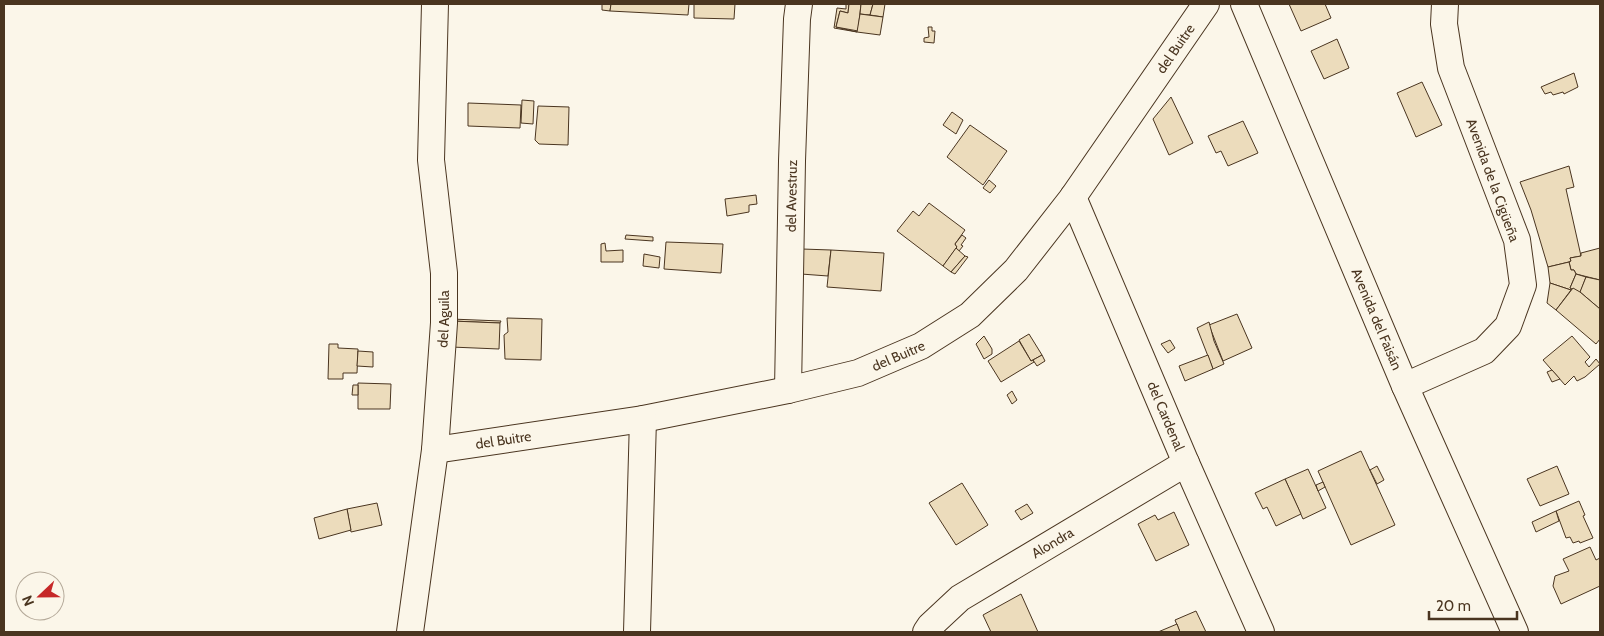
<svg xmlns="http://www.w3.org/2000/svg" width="1604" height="636" font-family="Cabin,sans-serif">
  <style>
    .building { fill: #ecdcbc; stroke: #4a3520 }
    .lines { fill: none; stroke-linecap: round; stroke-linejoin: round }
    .street-casing { stroke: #4a3520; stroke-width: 28 }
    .street { stroke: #fbf6e9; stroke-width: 26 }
    .labels { text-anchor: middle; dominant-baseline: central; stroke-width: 4; stroke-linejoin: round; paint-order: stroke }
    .street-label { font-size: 14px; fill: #4a3520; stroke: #fbf6e9 }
  </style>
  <rect width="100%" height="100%" fill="#fbf6e9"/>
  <g class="building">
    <path d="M 602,4 L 611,4 L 610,11 L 602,10 Z"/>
    <path d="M 611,4 L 689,4 L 688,15 L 610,11 Z"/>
    <path d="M 694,4 L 735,4 L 734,19 L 694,18 Z"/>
    <path d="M 846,4 L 849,4 L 848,13 L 840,11 L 836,27 L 857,32 L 834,28 L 837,8 L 846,9 Z"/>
    <path d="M 849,4 L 861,4 L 858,31 L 836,27 L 840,11 L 848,13 Z"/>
    <path d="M 861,4 L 873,4 L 870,15 L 860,14 Z"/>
    <path d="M 873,4 L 885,4 L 883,17 L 870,15 Z"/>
    <path d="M 1289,4 L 1325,4 L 1331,18 L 1301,31 Z"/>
    <path d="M 860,14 L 883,17 L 880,35 L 857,32 Z"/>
    <path d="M 928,27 L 932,27 L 932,31 L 935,31 L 934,43 L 924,42 L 924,38 L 929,37 Z"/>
    <path d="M 1337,39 L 1349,68 L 1324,79 L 1311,51 Z"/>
    <path d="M 1574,73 L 1578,87 L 1564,94 L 1563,92 L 1553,95 L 1551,92 L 1545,94 L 1541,87 Z"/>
    <path d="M 1422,82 L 1442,125 L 1416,137 L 1397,93 Z"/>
    <path d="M 1171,97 L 1193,143 L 1169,155 L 1153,119 Z"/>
    <path d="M 522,100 L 534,101 L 533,124 L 521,123 Z"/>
    <path d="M 468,103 L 521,105 L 520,128 L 468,126 Z"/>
    <path d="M 538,106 L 569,107 L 568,145 L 539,144 L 535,140 Z"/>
    <path d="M 952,112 L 963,120 L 956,134 L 943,125 Z"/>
    <path d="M 1243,121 L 1258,153 L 1228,166 L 1221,151 L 1216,153 L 1208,136 Z"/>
    <path d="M 970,125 L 1007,151 L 983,185 L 947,157 Z"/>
    <path d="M 1569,166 L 1574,187 L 1566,189 L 1581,256 L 1570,258 L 1571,261 L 1569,262 L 1548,267 L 1531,210 L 1520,182 Z"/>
    <path d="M 989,180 L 996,186 L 990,193 L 983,188 Z"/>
    <path d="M 756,195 L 757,204 L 749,205 L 749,212 L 727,216 L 725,199 Z"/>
    <path d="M 929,203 L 965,230 L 955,244 L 957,247 L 943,266 L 897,231 L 913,211 L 919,216 Z"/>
    <path d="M 626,235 L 653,237 L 653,241 L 625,239 Z"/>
    <path d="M 962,235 L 966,238 L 961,245 L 963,246 L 959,251 L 956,248 L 957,247 L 955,244 Z"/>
    <path d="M 666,242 L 723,244 L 721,273 L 664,269 Z"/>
    <path d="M 605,243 L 606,251 L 623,250 L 623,262 L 601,262 L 601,244 Z"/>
    <path d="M 956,248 L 965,256 L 951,272 L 943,266 Z"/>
    <path d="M 1600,248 L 1600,280 L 1576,274 L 1574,270 L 1571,270 L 1569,262 L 1571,261 L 1570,258 L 1581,256 L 1581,253 Z"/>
    <path d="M 802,249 L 831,250 L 828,276 L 801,274 Z"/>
    <path d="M 831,250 L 884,253 L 881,291 L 827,287 Z"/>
    <path d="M 644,254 L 660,257 L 659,268 L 643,266 Z"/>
    <path d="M 965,256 L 968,257 L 955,274 L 951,272 Z"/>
    <path d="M 1569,262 L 1571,270 L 1574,270 L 1576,274 L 1570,288 L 1573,288 L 1571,290 L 1550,283 L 1548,267 Z"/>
    <path d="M 1576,274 L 1586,277 L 1580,293 L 1570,288 Z"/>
    <path d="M 1586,277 L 1600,280 L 1600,309 L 1580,292 Z"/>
    <path d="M 1550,283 L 1571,290 L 1556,310 L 1547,303 Z"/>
    <path d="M 1573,288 L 1580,292 L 1600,309 L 1600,339 L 1596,344 L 1556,310 Z"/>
    <path d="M 1237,314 L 1252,348 L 1223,361 L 1209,325 Z"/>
    <path d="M 507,318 L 542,319 L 541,360 L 505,359 L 504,335 L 508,332 Z"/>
    <path d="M 451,319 L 501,321 L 500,323 L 452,321 Z"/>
    <path d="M 452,321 L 500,323 L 499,349 L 451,347 Z"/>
    <path d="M 1209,322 L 1214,341 L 1224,364 L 1213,369 L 1197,328 Z"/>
    <path d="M 1029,334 L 1042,355 L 1031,361 L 1019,340 Z"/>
    <path d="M 984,336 L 992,349 L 992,354 L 984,359 L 976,344 Z"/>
    <path d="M 1572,336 L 1590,357 L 1585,362 L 1589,367 L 1596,359 L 1600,364 L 1585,377 L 1577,381 L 1574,376 L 1565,385 L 1543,360 Z"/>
    <path d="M 1170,340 L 1175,348 L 1168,353 L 1161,344 Z"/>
    <path d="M 1019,341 L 1031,361 L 1033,360 L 1034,362 L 1001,382 L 988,361 Z"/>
    <path d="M 329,344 L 338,344 L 338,348 L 358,349 L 357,373 L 343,373 L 343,379 L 328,379 Z"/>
    <path d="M 358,351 L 373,352 L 373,367 L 357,366 Z"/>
    <path d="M 1042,355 L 1045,361 L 1037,366 L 1033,360 Z"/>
    <path d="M 1208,355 L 1213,369 L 1185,381 L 1179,366 Z"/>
    <path d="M 1552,370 L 1560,379 L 1552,382 L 1547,372 Z"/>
    <path d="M 358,383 L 391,384 L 390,409 L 358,409 Z"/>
    <path d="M 353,385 L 358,385 L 358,395 L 352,395 Z"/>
    <path d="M 1012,391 L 1017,400 L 1012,404 L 1007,395 Z"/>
    <path d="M 1361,451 L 1395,525 L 1351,545 L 1318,471 Z"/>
    <path d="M 1377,466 L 1384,480 L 1377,484 L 1370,470 Z"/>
    <path d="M 1557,466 L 1569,494 L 1540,506 L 1527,479 Z"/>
    <path d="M 1308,469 L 1326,508 L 1303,519 L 1285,479 Z"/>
    <path d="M 1285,479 L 1301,514 L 1276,526 L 1267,507 L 1263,509 L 1255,493 Z"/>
    <path d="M 1323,482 L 1325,487 L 1318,491 L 1316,485 Z"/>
    <path d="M 962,483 L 988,525 L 956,545 L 929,503 Z"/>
    <path d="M 1579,501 L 1585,515 L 1583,516 L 1593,538 L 1580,543 L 1579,541 L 1573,543 L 1570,537 L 1566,538 L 1556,511 Z"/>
    <path d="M 377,503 L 382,525 L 351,532 L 347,509 Z"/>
    <path d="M 1027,504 L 1033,513 L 1021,520 L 1015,511 Z"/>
    <path d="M 347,509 L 351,530 L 319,539 L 314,518 Z"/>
    <path d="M 1556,511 L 1559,521 L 1536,532 L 1532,522 Z"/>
    <path d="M 1174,512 L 1189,545 L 1156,561 L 1138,524 L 1155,515 L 1158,520 Z"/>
    <path d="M 1590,547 L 1596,560 L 1600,558 L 1600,586 L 1561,604 L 1553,586 L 1555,576 L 1569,571 L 1563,559 Z"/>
    <path d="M 1021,594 L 1038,632 L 991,632 L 983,615 Z"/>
    <path d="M 1196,611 L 1206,632 L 1180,632 L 1175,620 Z"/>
    <path d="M 1177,624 L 1180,632 L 1158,632 Z"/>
  </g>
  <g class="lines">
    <g class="street-casing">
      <g id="street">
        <path id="s1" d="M 1244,4 L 1405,386 L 1515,632"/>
        <path id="s2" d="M 1073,197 L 1186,463 L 1261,632"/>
        <path d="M 1405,386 L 1484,351 L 1508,326 L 1523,285 L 1517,240 L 1451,68 L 1444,24 L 1445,4"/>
        <path id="s3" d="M 788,390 L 792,161 L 797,19 L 799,4"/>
        <path id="s4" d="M 435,450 L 643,419 L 788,390 L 858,373 L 921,346 L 970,315 L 1016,270 L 1073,197 L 1206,4"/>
        <path id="s5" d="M 410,632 L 435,450 L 444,323 L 444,273 L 431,160 L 435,4"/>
        <path d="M 637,632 L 643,419"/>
        <path id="s6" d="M 926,632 L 930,626 L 960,598 L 1186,463"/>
      </g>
    </g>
    <use href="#street" class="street"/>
  </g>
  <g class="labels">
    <g class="street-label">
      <text stroke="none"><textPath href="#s4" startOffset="894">del Buitre</textPath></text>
      <text transform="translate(1493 180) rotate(70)">Avenida de la Cigüeña</text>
      <text stroke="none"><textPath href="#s3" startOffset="194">del Avestruz</textPath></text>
      <text stroke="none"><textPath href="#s5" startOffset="315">del Aguila</textPath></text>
      <text stroke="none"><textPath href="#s1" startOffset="342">Avenida del Faisán</textPath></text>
      <text stroke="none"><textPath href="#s4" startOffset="474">del Buitre</textPath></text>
      <text stroke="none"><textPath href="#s2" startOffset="238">del Cardenal</textPath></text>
      <text stroke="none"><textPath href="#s4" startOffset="69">del Buitre</textPath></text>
      <text stroke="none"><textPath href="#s6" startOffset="156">Alondra</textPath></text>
    </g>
  </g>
  <rect width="1604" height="636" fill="none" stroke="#4a3520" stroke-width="10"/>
  <g transform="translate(40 596) rotate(248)"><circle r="24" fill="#fbf6e9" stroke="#b4a999"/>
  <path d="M0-4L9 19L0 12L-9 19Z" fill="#c62828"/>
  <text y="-8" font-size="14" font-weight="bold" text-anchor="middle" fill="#4a3520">N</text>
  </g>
  <path d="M1429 611v8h88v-8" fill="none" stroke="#4a3520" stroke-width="2.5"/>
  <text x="1436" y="611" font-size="15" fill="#4a3520" stroke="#fbf6e9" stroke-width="4" paint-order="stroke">20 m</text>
</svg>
